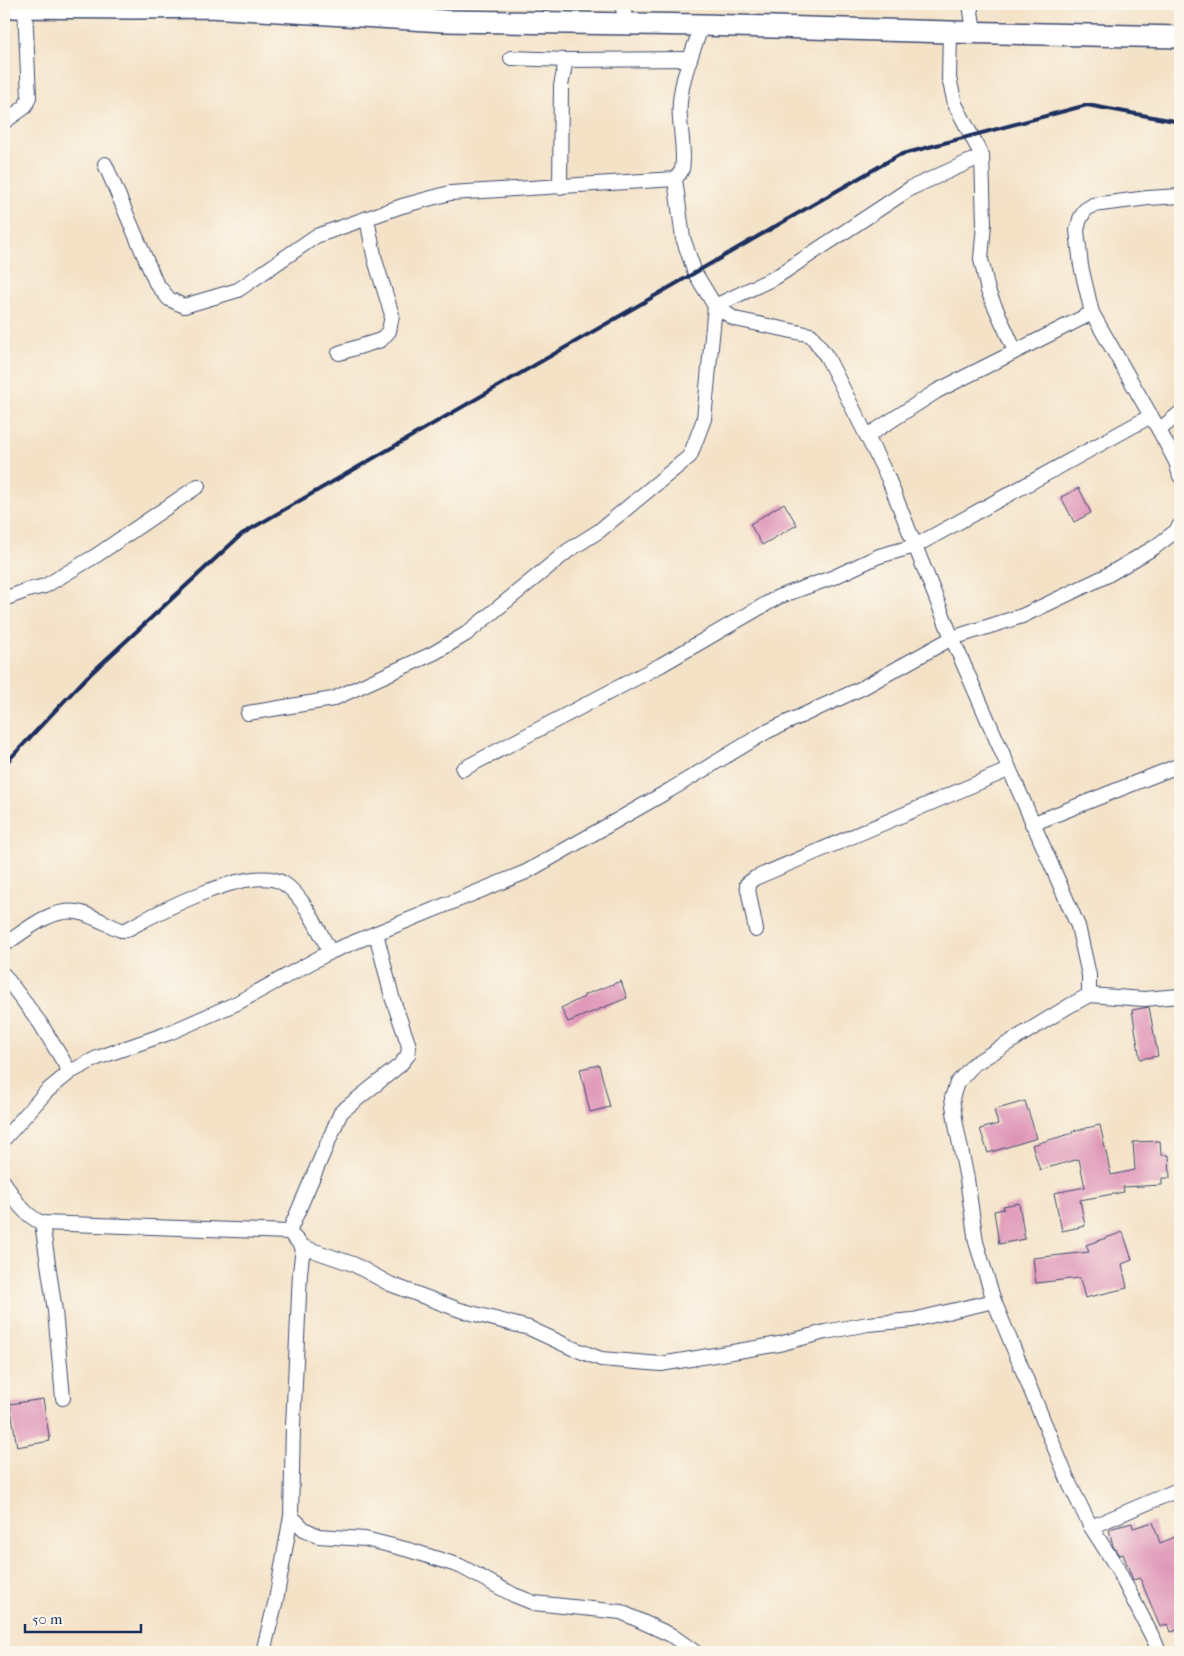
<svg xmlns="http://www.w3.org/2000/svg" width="1184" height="1656" font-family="'IM FELL French Canon',serif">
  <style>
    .building { fill: #de91b5 }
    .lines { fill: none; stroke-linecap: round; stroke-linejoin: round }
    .street-casing { stroke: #3c4a6e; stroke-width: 16 }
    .primary-casing { stroke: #3c4a6e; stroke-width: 24 }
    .street { stroke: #fff; stroke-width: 14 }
    .primary { stroke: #fff; stroke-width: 21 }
    .rail { stroke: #1b2f5e; stroke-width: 4 }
  </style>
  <rect width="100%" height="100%" fill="#fbf7ec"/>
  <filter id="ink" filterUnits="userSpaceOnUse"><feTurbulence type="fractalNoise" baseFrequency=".02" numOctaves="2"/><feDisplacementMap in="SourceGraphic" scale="10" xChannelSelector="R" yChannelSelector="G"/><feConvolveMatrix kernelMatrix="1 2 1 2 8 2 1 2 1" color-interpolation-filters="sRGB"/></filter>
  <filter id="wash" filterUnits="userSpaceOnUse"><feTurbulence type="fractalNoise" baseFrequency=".0096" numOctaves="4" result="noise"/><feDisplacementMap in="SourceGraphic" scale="20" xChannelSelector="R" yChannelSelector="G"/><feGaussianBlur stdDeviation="1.12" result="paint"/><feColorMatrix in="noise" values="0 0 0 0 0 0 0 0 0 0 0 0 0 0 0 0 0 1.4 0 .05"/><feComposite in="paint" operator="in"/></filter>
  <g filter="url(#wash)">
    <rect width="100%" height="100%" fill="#f4e2c7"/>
    <g id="blocks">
      <g class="building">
        <path d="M 1079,488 L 1091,513 L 1074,522 L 1061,497 Z"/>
        <path d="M 784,503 L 797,525 L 762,545 L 750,524 Z"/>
        <path d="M 621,981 L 627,998 L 568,1022 L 561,1008 L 584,997 L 584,995 Z"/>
        <path d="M 1149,1007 L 1158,1056 L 1140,1059 L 1132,1010 Z"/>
        <path d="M 599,1065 L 610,1107 L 590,1112 L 580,1069 Z"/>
        <path d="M 1025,1101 L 1037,1138 L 988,1153 L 980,1129 L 998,1124 L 994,1110 Z"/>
        <path d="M 1100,1125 L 1111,1175 L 1135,1170 L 1133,1142 L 1160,1141 L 1161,1155 L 1169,1155 L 1170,1178 L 1162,1178 L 1162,1185 L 1123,1187 L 1124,1192 L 1080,1200 L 1085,1226 L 1062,1231 L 1054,1193 L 1085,1187 L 1079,1159 L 1040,1170 L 1032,1145 L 1073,1133 L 1073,1131 Z"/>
        <path d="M 1019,1203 L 1025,1239 L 999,1244 L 994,1211 L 1004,1209 L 1003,1206 Z"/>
        <path d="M 1123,1232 L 1132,1260 L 1122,1264 L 1127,1288 L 1085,1298 L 1080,1278 L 1036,1283 L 1033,1258 L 1089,1252 L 1086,1245 Z"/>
        <path d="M 43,1399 L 50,1441 L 17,1447 L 10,1404 Z"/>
        <path d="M 1153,1522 L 1160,1543 L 1180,1535 L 1180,1629 L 1171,1632 L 1168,1624 L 1160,1627 L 1140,1578 L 1133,1580 L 1123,1554 L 1119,1555 L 1113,1546 L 1109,1529 L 1132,1523 L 1133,1528 Z"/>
      </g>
    </g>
  </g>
  <g filter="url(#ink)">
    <use href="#blocks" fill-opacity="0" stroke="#3c4a6e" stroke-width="1"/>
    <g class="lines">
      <g class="street-casing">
        <g id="street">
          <path d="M 621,4 L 629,25"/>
          <path d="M 970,4 L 974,32"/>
          <path d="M 511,58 L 566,60"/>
          <path d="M 4,122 L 25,107 L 29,97 L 25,7"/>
          <path d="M 982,156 L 984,224 L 981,259 L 988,291 L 1015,351"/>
          <path d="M 105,164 L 156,283 L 169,299 L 184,306 L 238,290 L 316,236 L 402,206 L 450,193 L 675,179 C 677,176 681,173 682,169 C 685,156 681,133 680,119 C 677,87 692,54 702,25"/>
          <path d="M 675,179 L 683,238 L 695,273 L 715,306 L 735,319 L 811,335 L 827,357 L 888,478 L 952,638 L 1078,926 L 1089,975 L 1089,995"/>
          <path d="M 560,187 L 561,86 L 566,60 L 690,59"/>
          <path d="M 1180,196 L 1148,198 L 1093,205 L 1085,210 L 1080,219 L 1077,230 L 1081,266 L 1092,313 L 1159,430 L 1176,462 L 1180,476"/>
          <path d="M 339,353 L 381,340 L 389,331 L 392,315 L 375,260 L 367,219"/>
          <path d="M 1159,430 L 1180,413"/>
          <path d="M 867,436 L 937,391 L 1092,313"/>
          <path d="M 4,599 L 28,590 L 45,586 L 97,555 L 198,486"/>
          <path d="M 248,713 L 333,699 L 434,653 L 466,634 L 569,550 L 599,531 L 690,456 L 704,419 L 715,306 L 776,277 L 911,188 L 982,156 L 955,104 L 949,78 L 950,32"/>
          <path d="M 463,769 L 661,665 L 778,597 L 834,577 L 879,556 L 915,546 L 1151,416"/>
          <path d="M 1032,824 L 1180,765"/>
          <path d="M 756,930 L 747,884 L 755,878 L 1008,770"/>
          <path d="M 376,933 L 392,997 L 409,1046 L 408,1055 L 400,1065 L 341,1112 L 289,1232 L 303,1247 L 353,1264 L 390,1284 L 460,1310 L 529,1328 L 572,1348 L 601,1359 L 661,1364 L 779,1344 L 825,1332 L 868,1324 L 913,1320 L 994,1301"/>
          <path d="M 4,945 C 25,931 50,908 77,912 C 90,914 108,925 121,930 L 126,930 C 156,913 251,863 283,883 C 303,895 320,932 330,952"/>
          <path d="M 4,975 L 40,1023 L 70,1072"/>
          <path d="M 4,1139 L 47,1091 L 70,1072 L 97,1058 L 169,1033 L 237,1003 L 330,952 L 526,872 L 670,790 L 766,732 L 862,688 L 952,638 L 1022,616 L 1106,576 L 1155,547 L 1176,531 L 1180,525"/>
          <path d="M 4,1182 C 14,1199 24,1215 42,1223 L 289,1232"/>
          <path d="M 42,1223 L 55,1311 L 63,1398"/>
          <path d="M 291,1516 L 304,1529 L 318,1536 L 365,1539 L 409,1550 L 460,1566 L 514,1595 L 534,1603 L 621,1612 L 671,1635 L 695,1652"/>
          <path d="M 1091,1527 L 1180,1489"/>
          <path d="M 263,1652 L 276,1600 L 291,1516 L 293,1426 L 300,1273 L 303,1247"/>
          <path d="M 1159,1652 L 1155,1642 L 1116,1566 L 1091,1527 L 1070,1485 L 994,1301 L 976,1242 L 967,1179 L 956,1125 L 952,1098 L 957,1083 L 974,1064 L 1069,1006 L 1089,995 L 1144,999 L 1180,996"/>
        </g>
      </g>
      <g class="primary-casing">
        <path id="primary" d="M 4,7 L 137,8 L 210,7 L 444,21 L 702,25 L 950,32 L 1180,37"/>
      </g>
      <use href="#street" class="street"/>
      <use href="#primary" class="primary"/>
      <path class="rail" d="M 4,765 L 86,678 L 242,534 L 899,155 L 1087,105 L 1180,122"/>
    </g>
  </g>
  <rect width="1184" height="1656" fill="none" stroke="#fbf7ec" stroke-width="20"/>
  <path d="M25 1624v8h116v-8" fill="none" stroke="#1b2f5e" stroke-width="2.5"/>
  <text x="32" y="1624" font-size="15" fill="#1b2f5e" stroke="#fbf7ec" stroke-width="4" paint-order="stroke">50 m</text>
</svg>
